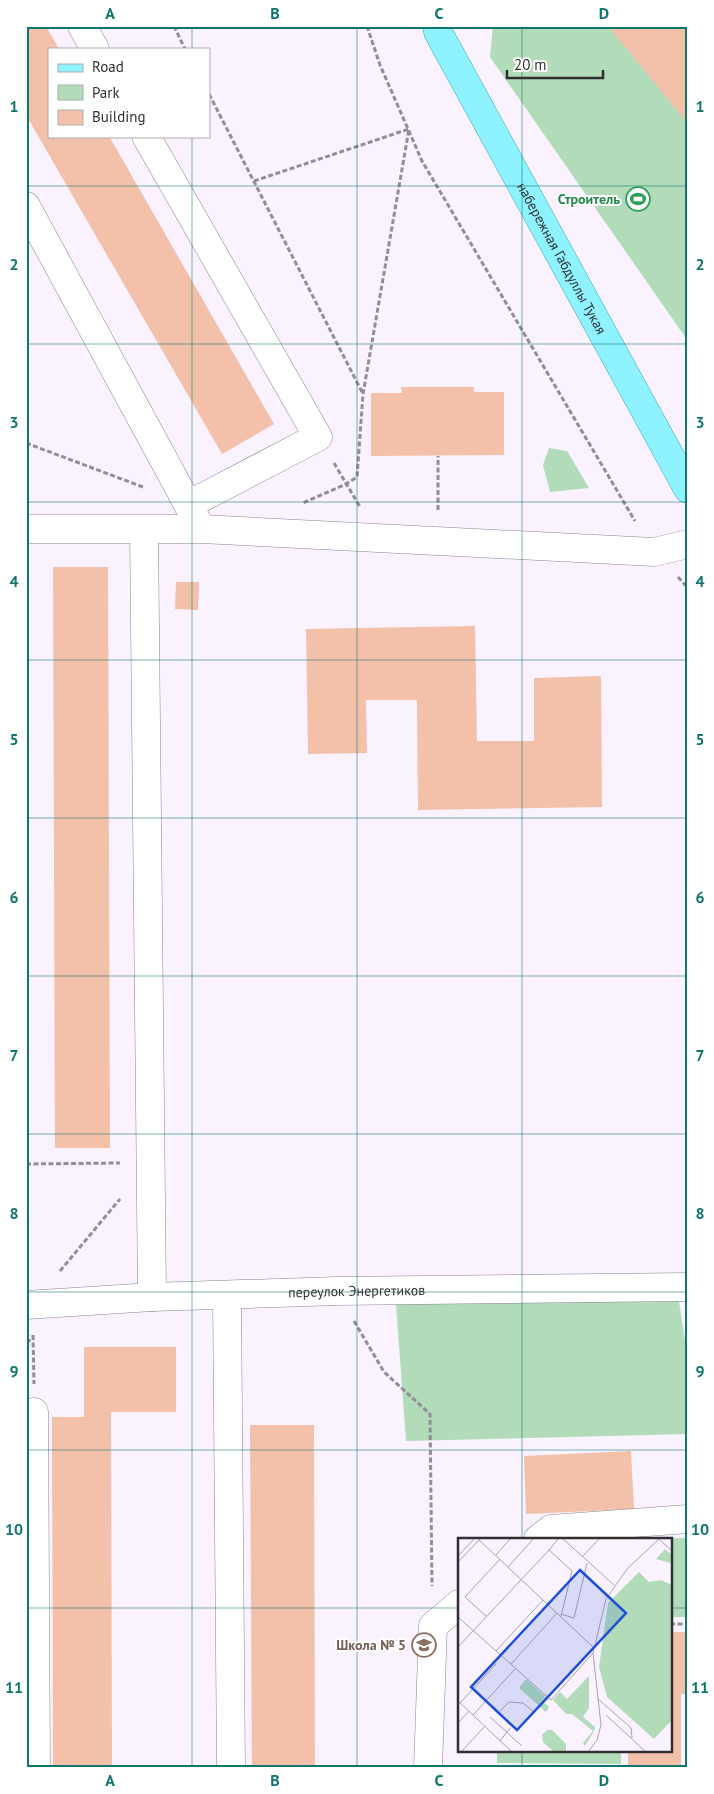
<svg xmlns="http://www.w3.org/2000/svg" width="714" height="1794" font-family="'PT Sans',sans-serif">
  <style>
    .green { fill: #b1dbb9 }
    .building { fill: #f3c0a9 }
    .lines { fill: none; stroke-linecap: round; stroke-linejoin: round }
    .minor-casing { stroke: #8b838e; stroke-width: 29 }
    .major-casing { stroke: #3ca9b7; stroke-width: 29 }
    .path { stroke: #938d95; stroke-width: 3; stroke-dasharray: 5 2.5; stroke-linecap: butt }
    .minor { stroke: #fff; stroke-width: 28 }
    .major { stroke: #8ef3fe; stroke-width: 28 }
    .grid { fill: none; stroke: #0f766e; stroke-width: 1; stroke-opacity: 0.55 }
    .labels { text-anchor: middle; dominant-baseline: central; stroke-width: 4; stroke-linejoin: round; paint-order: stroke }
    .leisure-label { font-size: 14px; font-weight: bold; fill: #27864d; stroke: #fff; text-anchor: end }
    .street-label { font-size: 14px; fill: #322f33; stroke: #fff }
    .education-label { font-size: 14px; font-weight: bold; fill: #785e54; stroke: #fff; text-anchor: end }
    .inset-road { fill: none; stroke: #aaa4ad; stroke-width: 1 }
    .view { fill: #1d4ed8; fill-opacity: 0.15; stroke: #1d4ed8; stroke-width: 2.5 }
    .inset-edge { fill: none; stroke: #322f33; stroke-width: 2.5 }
    .neatline { fill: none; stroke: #0f766e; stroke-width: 2 }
    .grid-label { font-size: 16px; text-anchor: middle; font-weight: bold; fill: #0f766e }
  </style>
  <rect width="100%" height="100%" fill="#faf2fe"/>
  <g class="green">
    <path d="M 493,26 L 688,26 L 688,341 L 490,57 Z"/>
    <path d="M 549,448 L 567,451 L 589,488 L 550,492 L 543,465 Z"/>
    <path d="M 679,1301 L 688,1361 L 688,1434 L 406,1441 L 396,1304 Z"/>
    <path d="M 688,1538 L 688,1617 L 670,1617 L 670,1539 L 609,1539 Z"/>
    <path d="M 497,1750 L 621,1750 L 621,1764 L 497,1763 Z"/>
  </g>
  <g class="building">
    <path d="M 28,26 L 46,26 L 59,49 L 49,49 L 49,136 L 109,136 L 274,424 L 222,454 L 26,115 L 26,27 Z"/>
    <path d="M 608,26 L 688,26 L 688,124 Z"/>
    <path d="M 401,387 L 474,387 L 474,392 L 504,392 L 504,455 L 371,456 L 371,393 L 402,393 Z"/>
    <path d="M 53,567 L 108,567 L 110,1148 L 55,1148 Z"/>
    <path d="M 176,582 L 199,582 L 198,610 L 175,609 Z"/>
    <path d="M 475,626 L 477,741 L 534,741 L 534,678 L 601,676 L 602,807 L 418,810 L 417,700 L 366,700 L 367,753 L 308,754 L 306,629 Z"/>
    <path d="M 84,1347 L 176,1347 L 176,1412 L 111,1412 L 112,1768 L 53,1768 L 52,1417 L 84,1417 Z"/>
    <path d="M 250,1425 L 314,1425 L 315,1768 L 252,1768 Z"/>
    <path d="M 631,1451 L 634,1509 L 526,1514 L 524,1456 Z"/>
    <path d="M 670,1632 L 688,1632 L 688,1694 L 681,1694 L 681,1768 L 628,1768 L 628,1750 L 670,1750 Z"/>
  </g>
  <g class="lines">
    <g class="minor-casing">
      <g id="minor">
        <path d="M 82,26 L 95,49"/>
        <path d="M 146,136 L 318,437 L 188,505"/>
        <path d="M 26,206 L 197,521"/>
        <path d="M 26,529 L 201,529 L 654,552 L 688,544"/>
        <path d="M 144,530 L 152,1297"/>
        <path d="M 227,1296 L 231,1768"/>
        <path id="s1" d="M 26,1305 L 152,1297 L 337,1291 L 688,1287"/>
        <path d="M 34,1412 L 36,1768"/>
        <path d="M 538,1539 L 551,1529 L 688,1519"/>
        <path d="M 428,1768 L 433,1626 L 459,1604"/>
      </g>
    </g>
    <g class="major-casing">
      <g id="major">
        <path id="s2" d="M 437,26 L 438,32 L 688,489"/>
      </g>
    </g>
    <g class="path">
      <path d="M 174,26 L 185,49"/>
      <path d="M 367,26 L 380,65 L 422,161 L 635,521"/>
      <path d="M 209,94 L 363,394"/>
      <path d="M 254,181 L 409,129 L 363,394 L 357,477 L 346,484 L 303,503"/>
      <path d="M 26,443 L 143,487"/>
      <path d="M 334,463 L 360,507"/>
      <path d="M 438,510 L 438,456"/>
      <path d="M 678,577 L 688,588"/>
      <path d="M 26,1164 L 120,1163"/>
      <path d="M 60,1271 L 120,1199"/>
      <path d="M 354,1321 L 384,1372 L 430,1414 L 432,1586"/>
      <path d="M 33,1335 L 34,1384"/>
      <path d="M 26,1342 L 33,1339"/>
      <path d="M 670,1624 L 688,1624"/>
    </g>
    <use href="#minor" class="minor"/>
    <use href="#major" class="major"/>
  </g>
  <path class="grid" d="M 192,26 L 192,49M 357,26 L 357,1768M 522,26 L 522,1539M 192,136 L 192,1768M 26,186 L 688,186M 26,344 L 688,344M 26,502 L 688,502M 26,660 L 688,660M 26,818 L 688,818M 26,976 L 688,976M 26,1134 L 688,1134M 26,1292 L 688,1292M 26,1450 L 688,1450M 26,1608 L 459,1608M 670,1608 L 688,1608M 522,1750 L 522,1768"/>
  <defs>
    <g id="stadium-ring" transform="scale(1.25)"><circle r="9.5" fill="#fff" stroke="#2e9e5b" stroke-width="1.5"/><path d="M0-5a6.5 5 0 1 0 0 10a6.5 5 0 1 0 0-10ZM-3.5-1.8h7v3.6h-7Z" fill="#2e9e5b"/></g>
    <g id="school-ring" transform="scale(1.25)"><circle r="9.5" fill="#fff" stroke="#8d6e63" stroke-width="1.5"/><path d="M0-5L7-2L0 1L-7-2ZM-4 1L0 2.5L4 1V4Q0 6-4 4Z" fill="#8d6e63"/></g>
  </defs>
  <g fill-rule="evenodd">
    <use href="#stadium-ring" x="638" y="199"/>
    <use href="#school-ring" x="424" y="1645"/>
  </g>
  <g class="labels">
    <g class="leisure-label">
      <text x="620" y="199">Строитель</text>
    </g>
    <g class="street-label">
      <text stroke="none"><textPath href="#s2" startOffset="264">набережная Габдуллы Тукая</textPath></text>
      <text stroke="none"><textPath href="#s1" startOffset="331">переулок Энергетиков</textPath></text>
    </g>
    <g class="education-label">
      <text x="406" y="1645">Школа № 5</text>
    </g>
  </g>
  <g transform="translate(458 1538)">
    <rect width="214" height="214" fill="#faf2fe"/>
    <path d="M 207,11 L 214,17 L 212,25 L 198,21 ZM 181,34 L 191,44 L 203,42 L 214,47 L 214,182 L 196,201 L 149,159 L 141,129 L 150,65 ZM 131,138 L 131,170 L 125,179 L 137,189 L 136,193 L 127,208 L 125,205 L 135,193 L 114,176 L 108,176 L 95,162 L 102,154 L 109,161 ZM 68,141 L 87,158 L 84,163 L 91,169 L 88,174 L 61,150 ZM 89,192 L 94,192 L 108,206 L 108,214 L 96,214 L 85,204 L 84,197 Z" fill="#b1dbb9"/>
    <path class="inset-road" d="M 101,0 L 91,12 L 114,33 L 103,78M 104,0 L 156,47M 201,1 L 214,13M 21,2 L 136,110M 38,17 L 53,0M 0,18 L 17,0M 124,19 L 142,0M 0,24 L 23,0M 50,29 L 76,0M 103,76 L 116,80 L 129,25M 28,78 L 7,59 L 42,21M 0,79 L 93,162 L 135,115M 0,109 L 91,12M 38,113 L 85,62M 53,126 L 99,75M 139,160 L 173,190 L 174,200M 0,163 L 54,214M 2,165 L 38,126M 42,173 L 51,164 L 65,165 L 76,174 L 89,158M 15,177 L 58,130M 148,177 L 188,214M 32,179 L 64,208M 0,185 L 11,173M 42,203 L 52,190M 3,214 L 27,188M 130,214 L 139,202 L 143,187 L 135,115 L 148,61 L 169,31 L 202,0"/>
    <path class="view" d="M 122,32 L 168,75 L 59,192 L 13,149 Z"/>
    <rect width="214" height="214" class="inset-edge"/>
  </g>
  <rect width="714" height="1794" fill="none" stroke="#ffffff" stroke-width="55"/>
  <rect x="48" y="48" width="162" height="90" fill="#ffffff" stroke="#adacad"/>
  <rect x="58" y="64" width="25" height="8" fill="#8ef3fe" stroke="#adacad"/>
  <text x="92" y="72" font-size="15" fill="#322f33">Road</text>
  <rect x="58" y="85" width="25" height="15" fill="#b1dbb9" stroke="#adacad"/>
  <text x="92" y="98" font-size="15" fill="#322f33">Park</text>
  <rect x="58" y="110" width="25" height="15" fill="#f3c0a9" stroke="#adacad"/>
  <text x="92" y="122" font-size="15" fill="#322f33">Building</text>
  <path d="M507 70v8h96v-8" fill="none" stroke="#322f33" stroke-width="2.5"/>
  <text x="514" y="70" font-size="15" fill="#322f33" stroke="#ffffff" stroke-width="4" paint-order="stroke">20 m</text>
  <rect x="28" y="28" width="658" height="1738" class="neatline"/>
  <g class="grid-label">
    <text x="110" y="19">A</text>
    <text x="275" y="19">B</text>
    <text x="439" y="19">C</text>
    <text x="604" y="19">D</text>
    <text x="14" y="112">1</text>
    <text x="700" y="112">1</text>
    <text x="14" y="270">2</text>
    <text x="700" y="270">2</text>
    <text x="14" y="428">3</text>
    <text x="700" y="428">3</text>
    <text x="14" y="587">4</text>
    <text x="700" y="587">4</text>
    <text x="14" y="745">5</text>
    <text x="700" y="745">5</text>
    <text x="14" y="903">6</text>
    <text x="700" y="903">6</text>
    <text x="14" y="1061">7</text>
    <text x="700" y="1061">7</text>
    <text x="14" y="1219">8</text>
    <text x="700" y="1219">8</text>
    <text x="14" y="1377">9</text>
    <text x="700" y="1377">9</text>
    <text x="14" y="1535">10</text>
    <text x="700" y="1535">10</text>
    <text x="14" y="1693">11</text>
    <text x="700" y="1693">11</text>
    <text x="110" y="1786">A</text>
    <text x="275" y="1786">B</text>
    <text x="439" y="1786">C</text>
    <text x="604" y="1786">D</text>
  </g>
</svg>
